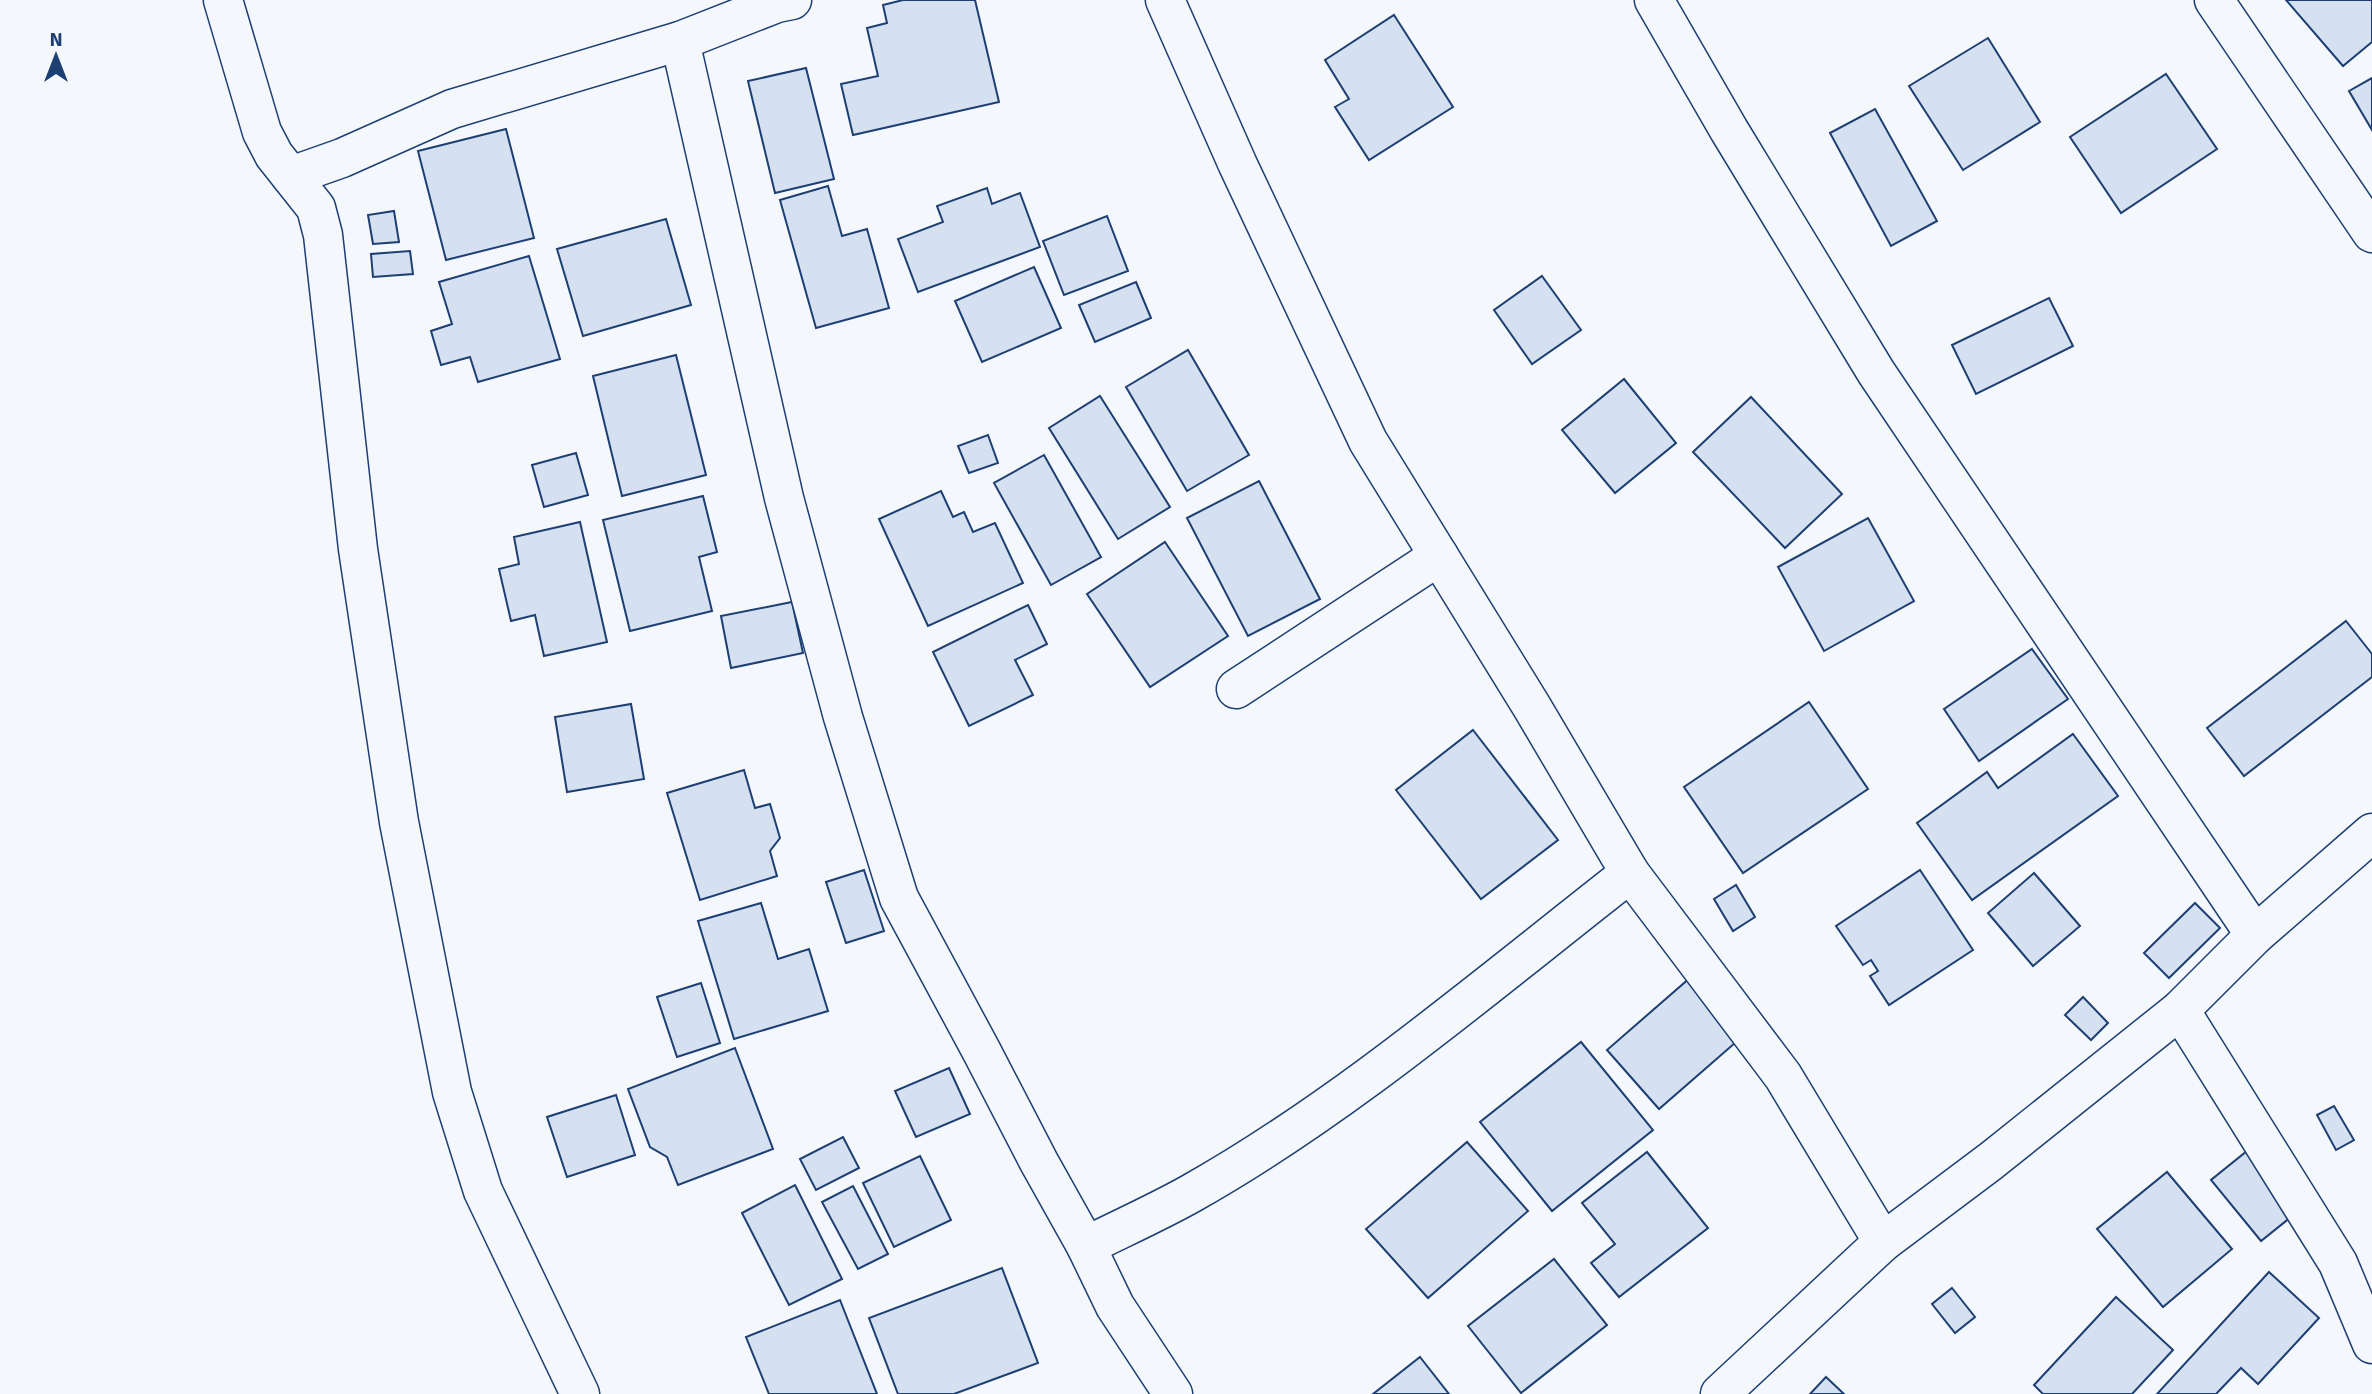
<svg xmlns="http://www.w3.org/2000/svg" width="2372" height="1394" font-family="Signika,sans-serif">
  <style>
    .building { fill: #d5e0f0; stroke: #1d3f73; stroke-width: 2 }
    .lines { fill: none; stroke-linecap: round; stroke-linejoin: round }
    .minor-casing { stroke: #1d3f73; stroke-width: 41 }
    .minor { stroke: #f4f7fb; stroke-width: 38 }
  </style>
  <rect width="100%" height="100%" fill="#f4f7fb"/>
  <g class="building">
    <path d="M 903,0 L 975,0 L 999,102 L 853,135 L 841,84 L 878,76 L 867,28 L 887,23 L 883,5 Z"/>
    <path d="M 2286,0 L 2372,0 L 2372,42 L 2343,66 Z"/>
    <path d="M 1394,15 L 1453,107 L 1369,160 L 1335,107 L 1349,99 L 1325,60 Z"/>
    <path d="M 1988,38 L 2040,122 L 1963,170 L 1909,86 Z"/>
    <path d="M 806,68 L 834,179 L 775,193 L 748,81 Z"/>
    <path d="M 2166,74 L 2217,149 L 2121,213 L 2070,137 Z"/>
    <path d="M 2372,78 L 2372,130 L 2349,91 Z"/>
    <path d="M 1875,109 L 1937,221 L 1891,246 L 1830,133 Z"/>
    <path d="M 506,129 L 534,238 L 446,260 L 418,151 Z"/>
    <path d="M 828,186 L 842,236 L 867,229 L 889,308 L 816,328 L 780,200 Z"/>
    <path d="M 987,188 L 992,204 L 1020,193 L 1040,247 L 918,292 L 898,239 L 943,222 L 937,206 Z"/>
    <path d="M 394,211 L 399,242 L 373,244 L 368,215 Z"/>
    <path d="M 1107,216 L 1128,271 L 1064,295 L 1043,241 Z"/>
    <path d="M 666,219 L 691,305 L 583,336 L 557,249 Z"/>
    <path d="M 410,251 L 413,274 L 373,277 L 371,254 Z"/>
    <path d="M 529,256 L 560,359 L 478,382 L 470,357 L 441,365 L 431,331 L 452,324 L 439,282 Z"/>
    <path d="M 1034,267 L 1061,328 L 982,362 L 955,301 Z"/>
    <path d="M 1542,276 L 1581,330 L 1532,364 L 1494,310 Z"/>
    <path d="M 1136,282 L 1151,318 L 1095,342 L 1079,305 Z"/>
    <path d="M 2049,298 L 2073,346 L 1976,394 L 1952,345 Z"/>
    <path d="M 1188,350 L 1249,455 L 1187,491 L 1126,387 Z"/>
    <path d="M 676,355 L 706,475 L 622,496 L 593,376 Z"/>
    <path d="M 1624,379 L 1676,443 L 1615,493 L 1562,430 Z"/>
    <path d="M 1100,396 L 1170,507 L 1118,539 L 1049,428 Z"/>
    <path d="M 1751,397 L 1842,494 L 1785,548 L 1693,452 Z"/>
    <path d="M 988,435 L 998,463 L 969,473 L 958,446 Z"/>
    <path d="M 576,453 L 588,495 L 544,507 L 532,465 Z"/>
    <path d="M 1044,455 L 1101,557 L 1051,585 L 994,483 Z"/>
    <path d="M 1259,481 L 1320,599 L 1248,636 L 1187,518 Z"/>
    <path d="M 941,491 L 953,517 L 964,512 L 973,532 L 995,523 L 1023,583 L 928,626 L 879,519 Z"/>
    <path d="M 703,496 L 717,552 L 699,557 L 712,611 L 630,631 L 603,520 Z"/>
    <path d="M 1868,518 L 1914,601 L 1824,651 L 1778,567 Z"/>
    <path d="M 580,522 L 607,642 L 544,656 L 535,615 L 511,621 L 499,569 L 519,564 L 514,537 Z"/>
    <path d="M 1165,542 L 1228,636 L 1150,687 L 1087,594 Z"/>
    <path d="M 792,602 L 803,653 L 731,668 L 721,616 Z"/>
    <path d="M 1028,605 L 1047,644 L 1015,660 L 1033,695 L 969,726 L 933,652 Z"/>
    <path d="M 2346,621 L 2372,654 L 2372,677 L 2244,776 L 2207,728 Z"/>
    <path d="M 2032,649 L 2068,699 L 1979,761 L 1944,709 Z"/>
    <path d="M 1809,702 L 1868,789 L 1743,873 L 1684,787 Z"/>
    <path d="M 631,704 L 644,779 L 567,792 L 555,717 Z"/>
    <path d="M 1473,730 L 1558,840 L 1481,899 L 1396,790 Z"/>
    <path d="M 2073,734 L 2118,796 L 1972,900 L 1917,823 L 1987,772 L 1998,788 Z"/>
    <path d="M 744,770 L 755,808 L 770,804 L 780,838 L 770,851 L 777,876 L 700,900 L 667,793 Z"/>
    <path d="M 864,870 L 884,931 L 846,943 L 826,882 Z"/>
    <path d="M 1920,870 L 1973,950 L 1889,1005 L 1870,976 L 1878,971 L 1871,960 L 1863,965 L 1836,926 Z"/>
    <path d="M 2034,873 L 2080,926 L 2033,966 L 1988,913 Z"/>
    <path d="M 1736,885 L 1755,917 L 1733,931 L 1714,899 Z"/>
    <path d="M 761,903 L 778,959 L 809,949 L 828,1011 L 734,1039 L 698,921 Z"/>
    <path d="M 2195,903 L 2220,928 L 2169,978 L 2144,953 Z"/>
    <path d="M 1691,977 L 1743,1036 L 1659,1109 L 1607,1050 Z"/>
    <path d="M 701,983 L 720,1043 L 677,1057 L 657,997 Z"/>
    <path d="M 2083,997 L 2108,1023 L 2091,1040 L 2065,1015 Z"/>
    <path d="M 1581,1042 L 1653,1130 L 1552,1211 L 1480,1122 Z"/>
    <path d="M 735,1048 L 773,1149 L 678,1185 L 667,1157 L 650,1147 L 628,1089 Z"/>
    <path d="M 949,1068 L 970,1114 L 916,1137 L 895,1091 Z"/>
    <path d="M 616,1095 L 635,1155 L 567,1177 L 547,1117 Z"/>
    <path d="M 2334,1106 L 2354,1140 L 2336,1150 L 2317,1115 Z"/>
    <path d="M 843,1137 L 859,1168 L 816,1190 L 800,1159 Z"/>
    <path d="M 1467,1142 L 1528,1211 L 1428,1298 L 1366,1229 Z"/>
    <path d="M 2247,1151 L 2296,1213 L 2261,1241 L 2211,1180 Z"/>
    <path d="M 1647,1152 L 1708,1228 L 1619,1297 L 1591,1263 L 1615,1244 L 1582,1203 Z"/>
    <path d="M 920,1156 L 951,1220 L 894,1247 L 863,1183 Z"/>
    <path d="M 2167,1172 L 2232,1249 L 2163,1307 L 2097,1229 Z"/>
    <path d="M 795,1185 L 842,1279 L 789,1305 L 742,1213 Z"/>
    <path d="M 853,1186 L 888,1254 L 858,1269 L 822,1202 Z"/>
    <path d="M 1554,1259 L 1607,1325 L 1521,1393 L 1468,1326 Z"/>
    <path d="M 1002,1268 L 1038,1363 L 954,1394 L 898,1394 L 869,1318 Z"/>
    <path d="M 2269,1272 L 2319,1318 L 2258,1384 L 2241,1368 L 2216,1394 L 2157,1394 Z"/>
    <path d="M 1952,1288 L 1975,1317 L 1955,1333 L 1932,1304 Z"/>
    <path d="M 2116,1297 L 2173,1350 L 2132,1394 L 2043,1394 L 2034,1385 Z"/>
    <path d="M 840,1300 L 877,1394 L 769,1394 L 746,1337 Z"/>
    <path d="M 1420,1357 L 1449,1394 L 1373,1394 Z"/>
    <path d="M 1826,1377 L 1844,1394 L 1810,1394 Z"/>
  </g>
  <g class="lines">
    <g class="minor-casing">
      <g id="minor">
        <path d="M 223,0 L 262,132 L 274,155 L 316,208 L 323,235 L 358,549 L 399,822 L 452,1092 L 483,1191 L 580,1394"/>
        <path d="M 1165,0 L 1238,165 L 1368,441 L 1532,707 L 1630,873 L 1783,1076 L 1883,1242"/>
        <path d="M 1654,0 L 1729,130 L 1876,372 L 2255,935"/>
        <path d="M 2214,0 L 2372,233"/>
        <path d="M 680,41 L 784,498 L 843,717 L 899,898 L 982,1052 L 1039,1162 L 1086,1246 L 1115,1306 L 1173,1394"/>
        <path d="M 291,176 L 342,158 L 452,109 L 680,41 L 777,3 L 792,0"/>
        <path d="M 1236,689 L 1439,556"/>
        <path d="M 2180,1010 L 2338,1263 L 2372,1344"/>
        <path d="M 1086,1246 C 1120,1229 1156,1213 1190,1194 C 1345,1107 1490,982 1630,873"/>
        <path d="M 1720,1394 L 1883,1242 L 1991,1161 L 2180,1010 L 2255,935 L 2372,833"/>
      </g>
    </g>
    <use href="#minor" class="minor"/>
  </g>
  <g transform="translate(56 56)" stroke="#f4f7fb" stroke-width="5" paint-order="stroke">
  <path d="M0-5L12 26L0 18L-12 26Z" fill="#1d3f73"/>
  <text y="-10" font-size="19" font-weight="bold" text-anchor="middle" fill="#1d3f73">N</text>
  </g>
</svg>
